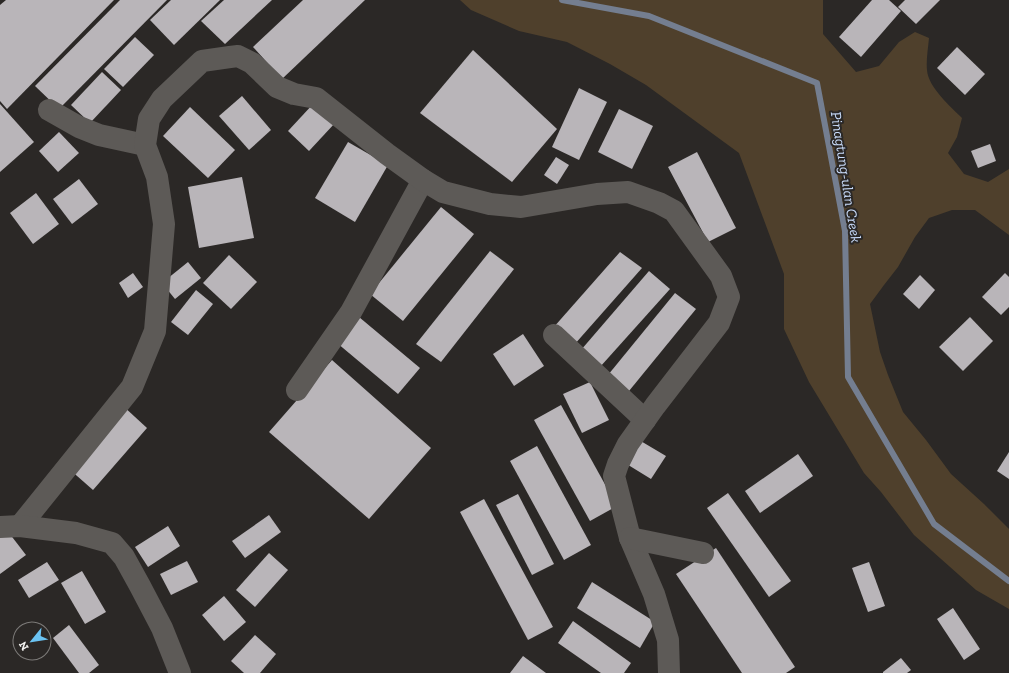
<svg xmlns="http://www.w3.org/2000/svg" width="1009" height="673" font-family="'Zilla Slab',serif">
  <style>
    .green { fill: #4f402c }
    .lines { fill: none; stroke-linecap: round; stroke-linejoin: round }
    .stream { stroke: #747e90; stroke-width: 6 }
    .building { fill: #b9b5b9 }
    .minor { stroke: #5d5a57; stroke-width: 22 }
    .labels { text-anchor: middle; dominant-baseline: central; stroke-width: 4; stroke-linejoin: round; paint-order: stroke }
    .water-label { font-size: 15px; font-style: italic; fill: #caddfc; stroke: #2b2826 }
  </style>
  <rect width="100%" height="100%" fill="#2b2826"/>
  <path class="green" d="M 460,0 L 823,0 L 823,34 L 856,72 L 879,66 L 899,42 L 915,32 L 929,38 C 928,49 926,60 927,70 C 928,87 951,107 962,118 L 957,137 L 948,153 L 964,174 L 988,182 L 1009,169 L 1009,235 L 975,210 L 952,210 L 929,218 L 915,237 L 898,267 L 884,285 L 870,304 L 880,352 L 888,375 L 903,412 L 926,440 L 951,474 L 984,504 L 1009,529 L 1009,609 L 976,590 L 914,535 L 881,492 L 864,473 L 809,382 L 784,329 L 784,274 L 739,153 L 646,85 L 610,64 L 567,42 L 519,31 L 471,10 Z"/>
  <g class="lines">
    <path class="stream" d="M 562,0 L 649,16 L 817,83 L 845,231 L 848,377 L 934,524 L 1009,581"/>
  </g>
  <g class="building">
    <path d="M 6,0 L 114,0 L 7,109 L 0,101 L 0,5 Z"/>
    <path d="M 120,0 L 167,0 L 59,109 L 35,86 Z"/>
    <path d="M 171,0 L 220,0 L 174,45 L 150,20 Z"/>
    <path d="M 224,0 L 272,0 L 225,44 L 201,21 Z"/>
    <path d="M 303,0 L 365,0 L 282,79 L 253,47 Z"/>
    <path d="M 872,0 L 889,0 L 901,11 L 861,57 L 839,37 Z"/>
    <path d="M 905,0 L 940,0 L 916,24 L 898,7 Z"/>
    <path d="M 135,37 L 154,55 L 123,87 L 104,69 Z"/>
    <path d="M 957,47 L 985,74 L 965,95 L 937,68 Z"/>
    <path d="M 473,50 L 557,129 L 512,182 L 420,113 Z"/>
    <path d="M 102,72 L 121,90 L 90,123 L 71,105 Z"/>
    <path d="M 579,88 L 607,102 L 579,160 L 552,147 Z"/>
    <path d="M 242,96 L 271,130 L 249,150 L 219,116 Z"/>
    <path d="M 314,103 L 335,123 L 309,151 L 288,131 Z"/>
    <path d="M 0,104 L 34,142 L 0,172 Z"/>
    <path d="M 190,107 L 235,150 L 208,178 L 163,136 Z"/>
    <path d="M 619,109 L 653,126 L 632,169 L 598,152 Z"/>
    <path d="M 59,132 L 79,153 L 58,172 L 39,151 Z"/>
    <path d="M 348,142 L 388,165 L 355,222 L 315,198 Z"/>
    <path d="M 990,144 L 996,161 L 978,168 L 971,151 Z"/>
    <path d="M 697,152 L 736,228 L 708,242 L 668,167 Z"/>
    <path d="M 556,157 L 569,165 L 557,184 L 544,175 Z"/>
    <path d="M 242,177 L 254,238 L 199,248 L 188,187 Z"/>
    <path d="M 79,179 L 98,204 L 72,224 L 53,199 Z"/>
    <path d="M 36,193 L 59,224 L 33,244 L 10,213 Z"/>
    <path d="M 441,207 L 474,234 L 403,321 L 370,294 Z"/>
    <path d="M 490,251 L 514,269 L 441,362 L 416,344 Z"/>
    <path d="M 620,252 L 642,268 L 574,345 L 553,328 Z"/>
    <path d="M 229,255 L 257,282 L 231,309 L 203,283 Z"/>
    <path d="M 188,262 L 201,278 L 175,299 L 162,283 Z"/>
    <path d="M 649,271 L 670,289 L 600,367 L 581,350 Z"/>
    <path d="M 133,273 L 143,287 L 128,298 L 119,283 Z"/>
    <path d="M 1005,273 L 1009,277 L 1009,307 L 1001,315 L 982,297 Z"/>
    <path d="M 920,275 L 935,290 L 919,309 L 903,294 Z"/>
    <path d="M 196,290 L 213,304 L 188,335 L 171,322 Z"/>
    <path d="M 675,293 L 696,309 L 629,391 L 608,375 Z"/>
    <path d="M 359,317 L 420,368 L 398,394 L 337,343 Z"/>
    <path d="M 970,317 L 993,341 L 963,371 L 939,347 Z"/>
    <path d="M 523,334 L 544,366 L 514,386 L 493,354 Z"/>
    <path d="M 332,360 L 431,448 L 369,519 L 269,432 Z"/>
    <path d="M 590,382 L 609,420 L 582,433 L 563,394 Z"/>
    <path d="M 122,405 L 147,428 L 93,490 L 68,468 Z"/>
    <path d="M 561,405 L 617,506 L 590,521 L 534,420 Z"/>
    <path d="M 639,440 L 666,456 L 651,479 L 625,463 Z"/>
    <path d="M 537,446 L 591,545 L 564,560 L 510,461 Z"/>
    <path d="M 1009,452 L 1009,479 L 997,471 Z"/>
    <path d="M 798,454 L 813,476 L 760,513 L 745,491 Z"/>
    <path d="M 728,493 L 791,581 L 769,597 L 707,508 Z"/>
    <path d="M 518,494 L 554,564 L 532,575 L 496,505 Z"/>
    <path d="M 484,499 L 553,627 L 528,640 L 460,512 Z"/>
    <path d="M 269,515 L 281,532 L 245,558 L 232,541 Z"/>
    <path d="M 168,526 L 180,546 L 148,567 L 135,547 Z"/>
    <path d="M 6,529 L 26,555 L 0,574 L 0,533 Z"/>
    <path d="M 716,548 L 795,667 L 786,673 L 742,673 L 676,574 Z"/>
    <path d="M 269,553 L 288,570 L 255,607 L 236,590 Z"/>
    <path d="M 187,561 L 198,582 L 171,595 L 160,574 Z"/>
    <path d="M 47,562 L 59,580 L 29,598 L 18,580 Z"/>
    <path d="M 869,562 L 885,606 L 868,612 L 852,568 Z"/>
    <path d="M 82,571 L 106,612 L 85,624 L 61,583 Z"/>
    <path d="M 592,582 L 655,622 L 640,648 L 577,608 Z"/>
    <path d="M 224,596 L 246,622 L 224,641 L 202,615 Z"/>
    <path d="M 953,608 L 980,649 L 964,660 L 937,619 Z"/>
    <path d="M 573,621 L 631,663 L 624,673 L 601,673 L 558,643 Z"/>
    <path d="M 69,625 L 99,665 L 89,673 L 79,673 L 53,638 Z"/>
    <path d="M 255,635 L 276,654 L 260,673 L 244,673 L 231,661 Z"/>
    <path d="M 523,656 L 546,673 L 510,673 Z"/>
    <path d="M 901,658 L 911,670 L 907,673 L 883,673 L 883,672 Z"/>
  </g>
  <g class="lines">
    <g class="minor">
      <path d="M 49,110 L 79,127 L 99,135 L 145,145"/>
      <path d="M 554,335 L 645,420"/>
      <path d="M 297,390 L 351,312 L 423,180"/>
      <path d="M 20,526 L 132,387 L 155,331 L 164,224 L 157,177 L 145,145 L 149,119 L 162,99 L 202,61 L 230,57 L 238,56 L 252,63 L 277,87 L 294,94 L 316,98 L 387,154 L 423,180 L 443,192 L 490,204 L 521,207 L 597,194 L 628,192 L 659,203 L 674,211 L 721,276 L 729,297 L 719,323 L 655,406 L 628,444 L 618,464 L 614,476 L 630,538 L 654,594 L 668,640 L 669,673"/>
      <path d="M 0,527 L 20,526 L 76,533 L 112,543 L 124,557 L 140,586 L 162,628 L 180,673"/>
      <path d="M 630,538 L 703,553"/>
    </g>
  </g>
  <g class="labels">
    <g class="water-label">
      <text transform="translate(846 177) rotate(81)">Pinagtung-ulan Creek</text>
    </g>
  </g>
  <g transform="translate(32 641) rotate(240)"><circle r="19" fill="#2b2826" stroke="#7c7a78"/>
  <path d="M0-3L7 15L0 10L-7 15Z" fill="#6bc3f2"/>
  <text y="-6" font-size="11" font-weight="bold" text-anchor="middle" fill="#f5f4f2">N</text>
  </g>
</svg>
